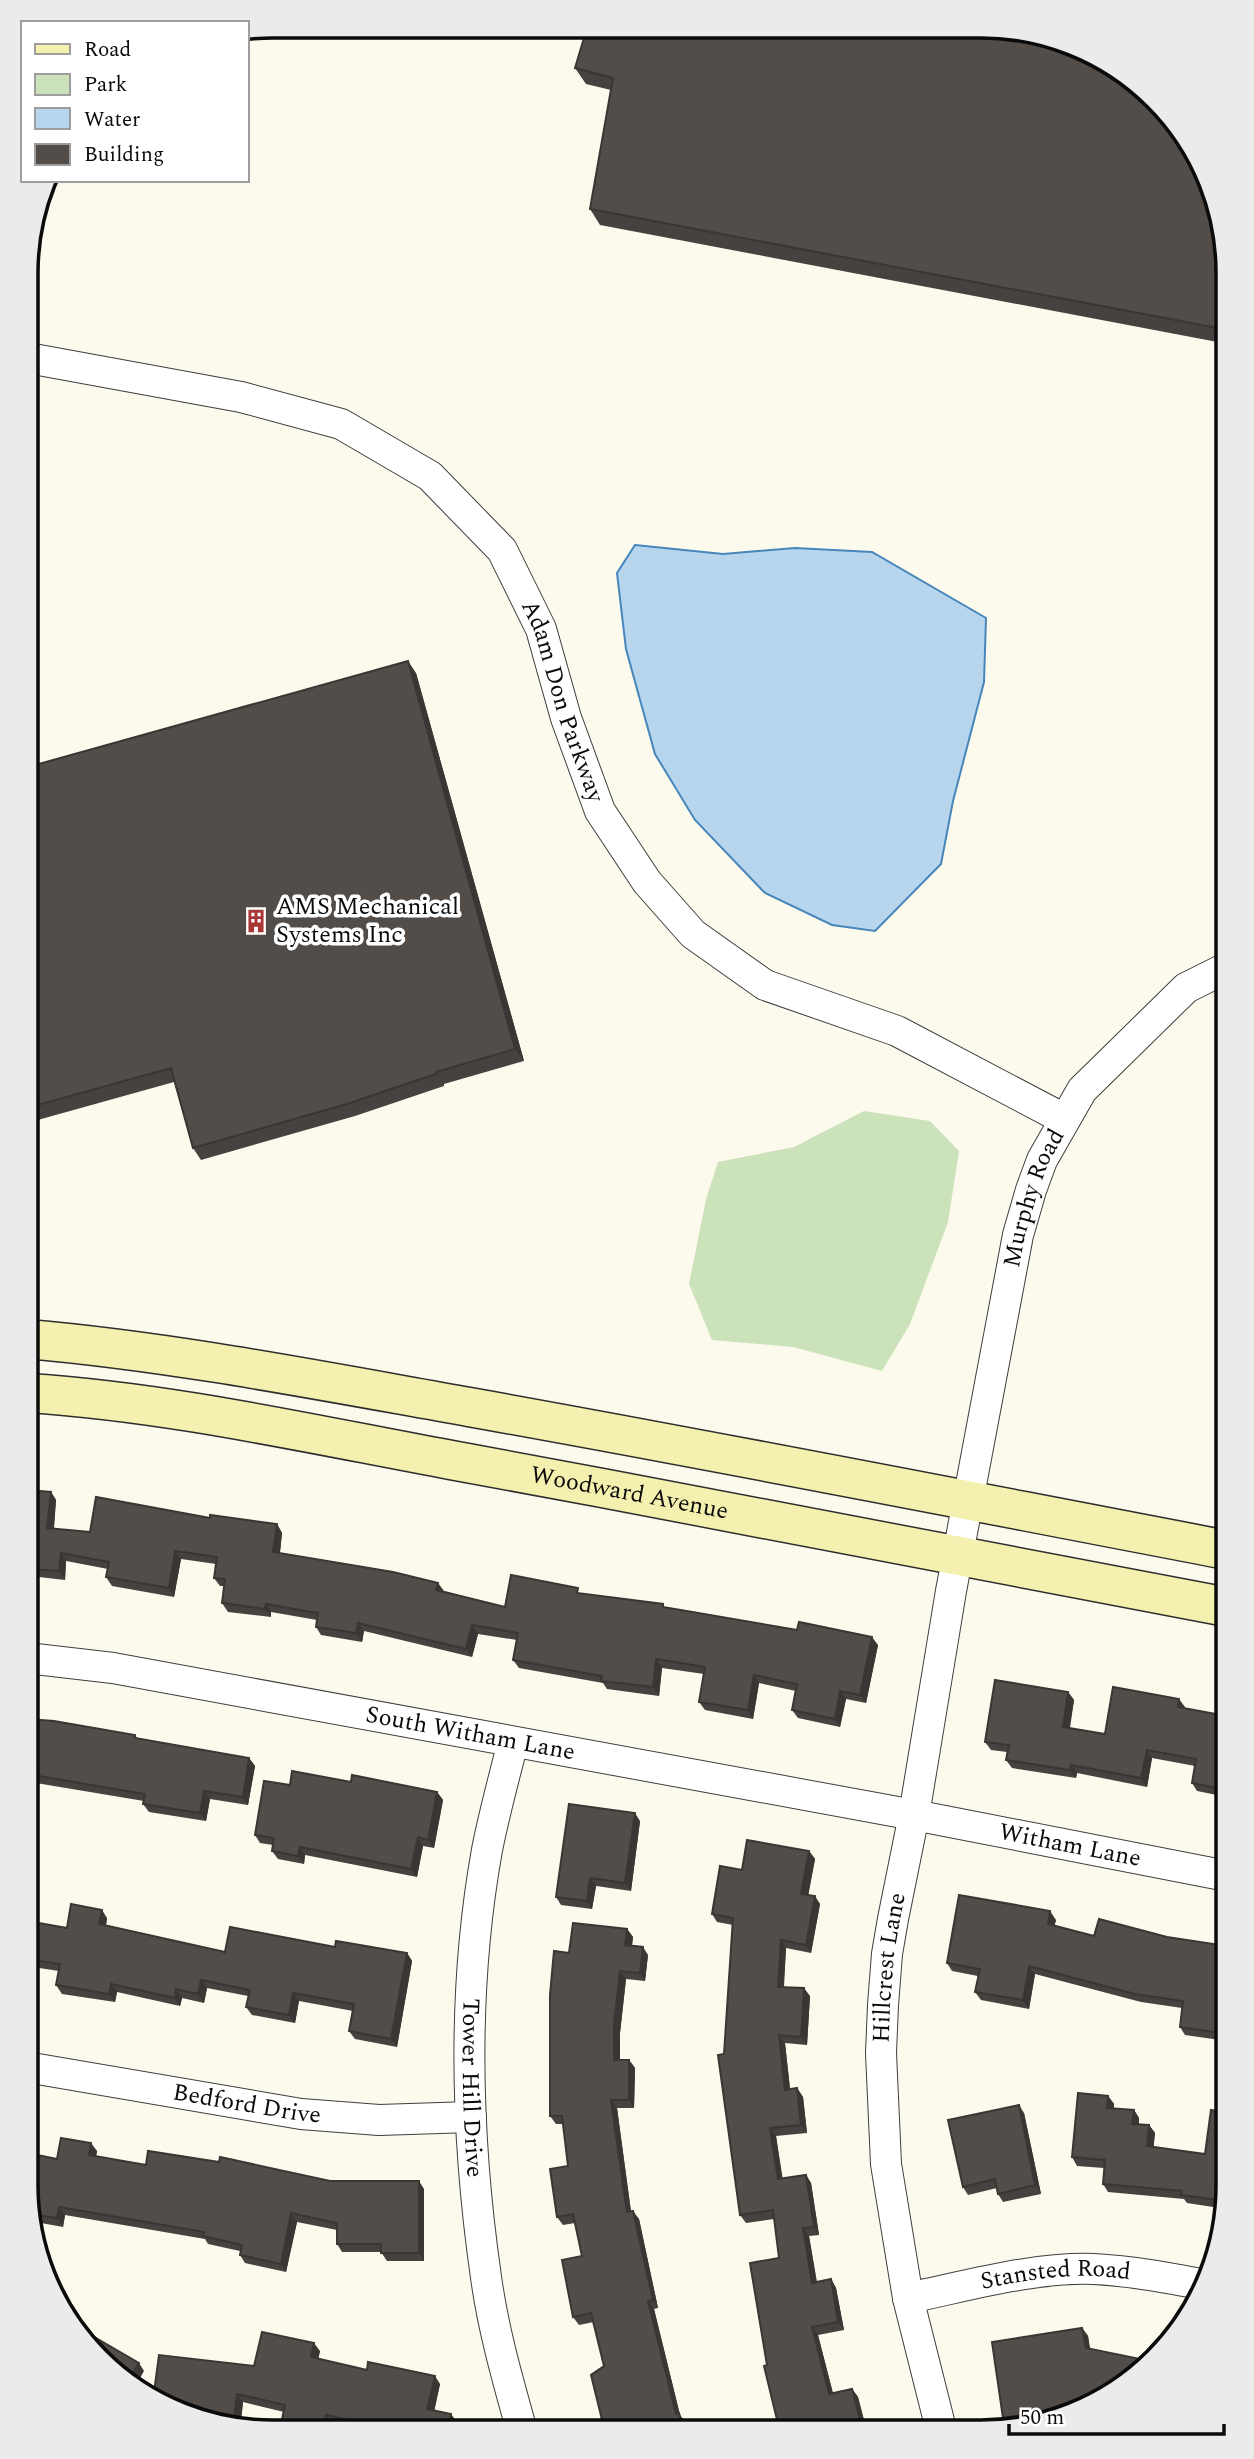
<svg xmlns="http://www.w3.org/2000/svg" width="1254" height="2459" font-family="Spectral,serif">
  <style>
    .green { fill: #cce2ba }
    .water { fill: #b7d6ed; stroke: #4786bb; stroke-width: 2 }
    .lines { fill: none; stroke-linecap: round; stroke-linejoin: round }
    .street-casing { stroke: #3e3e3e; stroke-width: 32 }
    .secondary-casing { stroke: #2d2d2d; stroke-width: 41 }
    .street { stroke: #fff; stroke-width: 30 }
    .secondary { stroke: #f4f0af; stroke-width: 38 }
    .wall { fill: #47423f }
    .shaded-wall { fill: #393633 }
    .building { fill: #524d49; stroke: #393633; stroke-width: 2 }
    .labels { text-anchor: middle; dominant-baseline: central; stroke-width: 7; stroke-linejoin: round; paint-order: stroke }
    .street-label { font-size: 24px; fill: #0b0b0b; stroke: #fff }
    .poi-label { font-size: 24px; fill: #0b0b0b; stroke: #fff; text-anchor: start }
    .rim { fill: none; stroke: #0b0b0b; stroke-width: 3.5 }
  </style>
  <rect width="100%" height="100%" fill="#fcfaec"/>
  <path class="green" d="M 864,1111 L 930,1121 L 959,1151 L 948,1222 L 910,1324 L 882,1371 L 793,1347 L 712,1340 L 689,1284 L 706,1199 L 718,1162 L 794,1147 Z"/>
  <path class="water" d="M 635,545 L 723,554 L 795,548 L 872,552 L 986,618 L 984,682 L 953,801 L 941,864 L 875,931 L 832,925 L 765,893 L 695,820 L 655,754 L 626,649 L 617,573 Z"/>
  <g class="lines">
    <g class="street-casing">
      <g id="street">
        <path id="s1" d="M 28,358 L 241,397 L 341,424 L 430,476 L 502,550 L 541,629 L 566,718 L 600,811 L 647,882 L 693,934 L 765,985 L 897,1031 L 1064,1119"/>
        <path id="s2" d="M 27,1658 L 113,1668 L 914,1815 L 1227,1876"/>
        <path id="s3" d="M 513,1742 C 504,1778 494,1814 487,1850 C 462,1989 466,2138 486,2277 C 493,2329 508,2381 522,2431"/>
        <path id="s4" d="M 26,2067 L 301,2114 L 379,2120 L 471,2117"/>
        <path id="s5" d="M 908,2298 C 968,2286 1032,2267 1094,2269 C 1132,2271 1169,2278 1206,2285"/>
        <path id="s6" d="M 942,2433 L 908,2298 L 886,2164 L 881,2053 L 883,2005 L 887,1954 L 893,1919 L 914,1815 L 951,1591 L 1018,1235 L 1031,1190 L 1042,1160 L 1082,1090 L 1186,988 L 1228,967"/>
      </g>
    </g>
    <g class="secondary-casing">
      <g id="secondary">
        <path d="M 27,1339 C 175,1352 322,1381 469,1407 C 722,1452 975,1502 1227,1550"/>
        <path id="s7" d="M 27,1393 C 169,1402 310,1434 451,1460 C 710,1507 968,1559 1227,1607"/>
      </g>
    </g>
    <use href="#street" class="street"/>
    <use href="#secondary" class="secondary"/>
  </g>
  <g class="wall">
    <path d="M 587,28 L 1228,274 L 1228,344 L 600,225 L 590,209 L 611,90 L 586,84 L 575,68 Z"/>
    <path d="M 416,673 L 524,1061 L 444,1084 L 444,1086 L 355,1116 L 201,1160 L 193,1148 L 174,1082 L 27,1123 L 28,767 Z"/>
    <path d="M 27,1490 L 51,1492 L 56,1500 L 54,1529 L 90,1532 L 210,1518 L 277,1524 L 282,1533 L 280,1553 L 444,1591 L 505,1607 L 582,1594 L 666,1608 L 878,1645 L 866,1703 L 846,1699 L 840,1727 L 798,1718 L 792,1710 L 796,1691 L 759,1683 L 753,1719 L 705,1710 L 699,1702 L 704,1674 L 662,1668 L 659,1696 L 607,1689 L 603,1683 L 519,1668 L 513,1660 L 517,1640 L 478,1634 L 472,1657 L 364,1631 L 362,1642 L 321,1635 L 316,1627 L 317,1620 L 271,1612 L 271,1617 L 228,1612 L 222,1603 L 224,1586 L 220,1586 L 214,1578 L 216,1564 L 181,1559 L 174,1597 L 112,1586 L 106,1577 L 108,1569 L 66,1561 L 65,1580 L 39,1577 L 33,1569 L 27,1568 Z"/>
    <path d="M 1068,1692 L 1074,1700 L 1070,1728 L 1105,1734 L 1185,1707 L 1185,1708 L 1227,1716 L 1227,1797 L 1197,1791 L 1192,1783 L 1195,1766 L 1152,1758 L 1147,1787 L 1077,1773 L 1076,1778 L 1012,1768 L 1006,1760 L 1007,1752 L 991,1750 L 985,1742 Z"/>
    <path d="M 27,1719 L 135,1735 L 138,1739 L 249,1758 L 255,1766 L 248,1805 L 210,1799 L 206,1821 L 149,1812 L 143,1804 L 144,1801 L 30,1782 L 28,1799 L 27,1799 Z"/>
    <path d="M 351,1782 L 437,1792 L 443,1800 L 434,1848 L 423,1846 L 417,1877 L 305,1855 L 304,1864 L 278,1859 L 272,1851 L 273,1845 L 260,1843 L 255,1835 L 290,1785 Z"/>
    <path d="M 640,1821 L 631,1891 L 596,1886 L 592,1909 L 561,1905 L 556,1897 Z"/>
    <path d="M 809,1851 L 815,1859 L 808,1895 L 820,1904 L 811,1953 L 786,1948 L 784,1987 L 810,1996 L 807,2045 L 785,2043 L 790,2089 L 797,2088 L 803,2097 L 807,2133 L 776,2136 L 782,2178 L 806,2175 L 811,2183 L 819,2235 L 809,2236 L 817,2282 L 831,2279 L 836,2288 L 844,2330 L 818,2335 L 833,2393 L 852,2389 L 858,2397 L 866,2428 L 850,2432 L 780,2432 L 767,2365 L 779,2258 L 774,2219 L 746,2223 L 740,2215 L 724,2054 L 733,1925 L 717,1922 L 712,1914 L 742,1870 Z"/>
    <path d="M 107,1918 L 106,1925 L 225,1952 L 335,1947 L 407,1953 L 412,1961 L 397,2047 L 355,2039 L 349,2031 L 353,2011 L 299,2001 L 295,2023 L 252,2015 L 246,2007 L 248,1996 L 207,1988 L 204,2003 L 182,1998 L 180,2006 L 117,1992 L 115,2002 L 62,1994 L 56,1985 L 59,1971 L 26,1966 L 27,1921 L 67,1928 Z"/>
    <path d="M 1056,1920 L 1054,1926 L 1094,1936 L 1167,1937 L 1227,1946 L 1227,2041 L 1185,2035 L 1180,2027 L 1182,2008 L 1141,2002 L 1035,1974 L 1029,2009 L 981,2000 L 975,1992 L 978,1976 L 952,1971 L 947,1963 Z"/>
    <path d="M 627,1929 L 633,1937 L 632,1945 L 648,1955 L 645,1981 L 626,1979 L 620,2033 L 620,2060 L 629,2060 L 635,2068 L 634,2108 L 617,2108 L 631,2211 L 639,2219 L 658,2308 L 654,2309 L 680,2415 L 684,2421 L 604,2366 L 594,2322 L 579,2325 L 573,2317 L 582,2256 L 575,2223 L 563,2225 L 557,2217 L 568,2166 L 563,2124 L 556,2124 L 550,2116 L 569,1953 Z"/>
    <path d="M 1108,2096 L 1114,2104 L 1114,2108 L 1134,2110 L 1139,2118 L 1139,2124 L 1149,2125 L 1155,2133 L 1153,2147 L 1227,2202 L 1226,2209 L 1187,2203 L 1184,2199 L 1108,2192 L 1103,2184 L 1104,2168 L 1077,2166 L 1072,2157 Z"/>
    <path d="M 1024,2113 L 1041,2194 L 1003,2202 L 998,2194 L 997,2188 L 968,2195 L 963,2187 Z"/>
    <path d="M 97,2151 L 96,2156 L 146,2165 L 424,2189 L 424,2261 L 387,2261 L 381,2252 L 342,2252 L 337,2244 L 337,2230 L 297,2222 L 286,2272 L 245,2263 L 240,2255 L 240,2251 L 208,2244 L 205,2239 L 65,2215 L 63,2227 L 41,2223 L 35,2215 L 36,2210 L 30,2209 L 26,2185 L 57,2159 Z"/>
    <path d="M 1082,2328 L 1088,2336 L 1090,2349 L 1118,2391 L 1059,2420 L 1009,2427 L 1003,2418 Z"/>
    <path d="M 320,2351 L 318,2359 L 367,2370 L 440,2384 L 434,2411 L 457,2422 L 455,2431 L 367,2431 L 331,2423 L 329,2431 L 281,2431 L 280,2429 L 284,2412 L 243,2402 L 240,2430 L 165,2407 L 254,2366 Z"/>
  </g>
  <g class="shaded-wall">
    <path d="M 408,661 L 416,673 L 524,1061 L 515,1049 Z"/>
    <path d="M 51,1492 L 56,1500 L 53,1536 L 47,1528 Z"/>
    <path d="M 277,1524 L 282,1533 L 279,1560 L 273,1552 Z"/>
    <path d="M 175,1551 L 181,1559 L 174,1597 L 169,1588 Z"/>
    <path d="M 61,1553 L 66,1561 L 65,1580 L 59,1571 Z"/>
    <path d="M 438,1583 L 444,1591 L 442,1598 L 436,1590 Z"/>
    <path d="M 266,1604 L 271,1612 L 271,1617 L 265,1609 Z"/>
    <path d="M 358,1623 L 364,1631 L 362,1642 L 356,1633 Z"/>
    <path d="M 472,1625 L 478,1634 L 472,1657 L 466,1649 Z"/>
    <path d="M 872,1637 L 878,1645 L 866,1703 L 860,1695 Z"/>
    <path d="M 656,1659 L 662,1668 L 659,1696 L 653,1687 Z"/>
    <path d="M 754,1675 L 759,1683 L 753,1719 L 748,1710 Z"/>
    <path d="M 840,1691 L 846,1699 L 840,1727 L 835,1719 Z"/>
    <path d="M 1068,1692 L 1074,1700 L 1068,1735 L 1063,1727 Z"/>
    <path d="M 1179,1699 L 1185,1707 L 1184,1715 L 1178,1707 Z"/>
    <path d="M 1147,1750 L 1152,1758 L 1147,1787 L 1141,1778 Z"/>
    <path d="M 249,1758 L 255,1766 L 248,1805 L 243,1797 Z"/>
    <path d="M 1071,1765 L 1077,1773 L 1076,1778 L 1070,1770 Z"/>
    <path d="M 27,1778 L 30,1782 L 28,1799 L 27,1798 Z"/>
    <path d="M 204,1791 L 210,1799 L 206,1821 L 200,1813 Z"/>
    <path d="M 437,1792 L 443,1800 L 434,1848 L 428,1840 Z"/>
    <path d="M 635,1813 L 640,1821 L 631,1891 L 625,1883 Z"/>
    <path d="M 418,1837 L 423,1846 L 417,1877 L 411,1869 Z"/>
    <path d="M 300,1847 L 305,1855 L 304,1864 L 298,1856 Z"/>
    <path d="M 809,1851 L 815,1859 L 807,1902 L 801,1894 Z"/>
    <path d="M 590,1878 L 596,1886 L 592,1909 L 587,1901 Z"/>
    <path d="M 815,1896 L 820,1904 L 811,1953 L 806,1945 Z"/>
    <path d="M 102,1910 L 107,1918 L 105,1932 L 99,1924 Z"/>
    <path d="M 1050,1911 L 1056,1920 L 1053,1932 L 1048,1924 Z"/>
    <path d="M 627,1929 L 633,1937 L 631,1953 L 625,1945 Z"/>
    <path d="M 781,1940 L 786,1948 L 783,1995 L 778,1987 Z"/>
    <path d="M 643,1947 L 648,1955 L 645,1981 L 640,1973 Z"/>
    <path d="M 407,1953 L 412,1961 L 397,2047 L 391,2039 Z"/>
    <path d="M 1029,1966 L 1035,1974 L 1029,2009 L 1023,2000 Z"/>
    <path d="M 620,1971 L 626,1979 L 620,2033 L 620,2068 L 614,2060 L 614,2025 Z"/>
    <path d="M 201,1980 L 207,1988 L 204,2003 L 198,1994 Z"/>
    <path d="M 111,1984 L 117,1992 L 115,2002 L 109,1994 Z"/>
    <path d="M 804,1988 L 810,1996 L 807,2045 L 801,2037 Z"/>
    <path d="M 176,1989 L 182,1998 L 180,2006 L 175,1998 Z"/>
    <path d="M 293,1993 L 299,2001 L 295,2023 L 289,2015 Z"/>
    <path d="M 779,2035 L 785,2043 L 791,2098 L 785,2090 Z"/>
    <path d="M 629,2060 L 635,2068 L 634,2108 L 629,2100 Z"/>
    <path d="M 797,2088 L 803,2097 L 807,2133 L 801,2125 Z"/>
    <path d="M 1108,2096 L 1114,2104 L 1113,2116 L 1107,2108 Z"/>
    <path d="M 611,2100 L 617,2108 L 632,2220 L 627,2212 Z"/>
    <path d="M 1019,2105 L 1024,2113 L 1041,2194 L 1035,2185 Z"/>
    <path d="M 1134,2110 L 1139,2118 L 1138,2132 L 1132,2124 Z"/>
    <path d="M 1149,2125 L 1155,2133 L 1153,2154 L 1147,2146 Z"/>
    <path d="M 770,2128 L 776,2136 L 784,2187 L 778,2179 Z"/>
    <path d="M 91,2143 L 97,2151 L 95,2163 L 89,2155 Z"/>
    <path d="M 806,2175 L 811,2183 L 819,2235 L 814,2227 Z"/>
    <path d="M 419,2181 L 424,2189 L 424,2261 L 419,2253 Z"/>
    <path d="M 59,2207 L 65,2215 L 63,2227 L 57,2218 Z"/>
    <path d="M 633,2211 L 639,2219 L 658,2308 L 653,2300 Z"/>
    <path d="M 291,2213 L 297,2222 L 286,2272 L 281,2264 Z"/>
    <path d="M 803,2228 L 809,2236 L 818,2291 L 812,2283 Z"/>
    <path d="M 831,2279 L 836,2288 L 844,2330 L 838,2322 Z"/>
    <path d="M 648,2301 L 654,2309 L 680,2415 L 684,2421 L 687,2432 L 684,2432 L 676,2414 Z"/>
    <path d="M 812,2327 L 818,2335 L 835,2402 L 829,2394 Z"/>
    <path d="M 1082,2328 L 1088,2336 L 1091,2356 L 1086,2348 Z"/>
    <path d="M 314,2343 L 320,2351 L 317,2365 L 311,2357 Z"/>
    <path d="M 139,2363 L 144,2371 L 135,2387 L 127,2382 Z"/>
    <path d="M 435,2376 L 440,2384 L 433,2417 L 427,2409 Z"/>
    <path d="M 852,2389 L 858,2397 L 866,2428 L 860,2419 Z"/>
    <path d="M 237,2394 L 243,2402 L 240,2430 L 233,2428 Z"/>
    <path d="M 451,2414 L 457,2422 L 455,2431 L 448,2431 Z"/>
    <path d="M 326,2415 L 331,2423 L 329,2431 L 322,2431 Z"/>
  </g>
  <g class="building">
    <path d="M 587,28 L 1028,31 L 1143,87 L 1215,195 L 1228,274 L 1228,330 L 590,209 L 613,78 L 575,68 Z"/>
    <path d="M 408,661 L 515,1049 L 436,1072 L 436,1074 L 347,1104 L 193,1148 L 171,1068 L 27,1108 L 28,767 Z"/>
    <path d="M 27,1490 L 51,1492 L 47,1528 L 90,1532 L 96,1497 L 210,1518 L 210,1515 L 277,1524 L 273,1552 L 393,1572 L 438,1583 L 436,1590 L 505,1607 L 511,1575 L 578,1588 L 577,1593 L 663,1604 L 663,1607 L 797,1630 L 799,1622 L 872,1637 L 860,1695 L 840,1691 L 835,1719 L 792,1710 L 797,1684 L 754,1675 L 748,1710 L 699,1702 L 705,1667 L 656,1659 L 653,1687 L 601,1681 L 602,1676 L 513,1660 L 518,1633 L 472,1625 L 466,1649 L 358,1623 L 356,1633 L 316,1627 L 318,1613 L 266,1604 L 265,1609 L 222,1603 L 225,1579 L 214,1578 L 217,1557 L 175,1551 L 169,1588 L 106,1577 L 109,1562 L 61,1553 L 59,1571 L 33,1569 L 34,1561 L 27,1561 Z"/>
    <path d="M 995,1680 L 1068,1692 L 1063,1727 L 1105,1734 L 1113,1687 L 1179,1699 L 1178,1707 L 1227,1716 L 1227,1790 L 1192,1783 L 1196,1759 L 1147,1750 L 1141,1778 L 1071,1765 L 1070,1770 L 1006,1760 L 1009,1745 L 985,1742 Z"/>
    <path d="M 27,1719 L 54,1721 L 135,1735 L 135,1738 L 249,1758 L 243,1797 L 204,1791 L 200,1813 L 143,1804 L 145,1794 L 27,1774 Z"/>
    <path d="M 292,1771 L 351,1782 L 352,1775 L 437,1792 L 428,1840 L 418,1837 L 411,1869 L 300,1847 L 298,1856 L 272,1851 L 274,1838 L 255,1835 L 264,1781 L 290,1785 Z"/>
    <path d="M 569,1804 L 635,1813 L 625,1883 L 590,1878 L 587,1901 L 556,1897 Z"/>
    <path d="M 747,1840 L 809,1851 L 801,1894 L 815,1896 L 806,1945 L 781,1940 L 778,1987 L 804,1988 L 801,2037 L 779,2035 L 785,2090 L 797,2088 L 801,2125 L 770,2128 L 778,2179 L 806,2175 L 814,2227 L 803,2228 L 812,2283 L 831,2279 L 838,2322 L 812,2327 L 829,2394 L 852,2389 L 860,2419 L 844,2423 L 846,2432 L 780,2432 L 764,2366 L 767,2365 L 750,2263 L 779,2258 L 773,2210 L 740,2215 L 718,2055 L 724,2054 L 733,1918 L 712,1914 L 720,1866 L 742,1870 Z"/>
    <path d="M 959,1895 L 1050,1911 L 1048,1924 L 1094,1936 L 1099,1919 L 1167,1937 L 1227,1946 L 1227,2034 L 1180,2027 L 1183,2001 L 1135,1994 L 1029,1966 L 1023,2000 L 975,1992 L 980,1969 L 947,1963 Z"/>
    <path d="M 71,1904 L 102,1910 L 99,1924 L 225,1952 L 230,1927 L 335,1947 L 336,1941 L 407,1953 L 391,2039 L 349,2031 L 354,2004 L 293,1993 L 289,2015 L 246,2007 L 250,1990 L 201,1980 L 198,1994 L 176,1989 L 175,1998 L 111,1984 L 109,1994 L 56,1985 L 60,1964 L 26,1959 L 27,1921 L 67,1928 Z"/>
    <path d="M 573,1923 L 627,1929 L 625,1945 L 643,1947 L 640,1973 L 620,1971 L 614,2025 L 614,2060 L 629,2060 L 629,2100 L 611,2100 L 627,2212 L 633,2211 L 653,2300 L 648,2301 L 676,2414 L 679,2413 L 684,2432 L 605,2432 L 591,2375 L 604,2366 L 591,2313 L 573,2317 L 562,2260 L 582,2256 L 573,2214 L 557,2217 L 550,2169 L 568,2166 L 562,2116 L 550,2116 L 550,1995 L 554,1951 L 569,1953 Z"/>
    <path d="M 1078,2093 L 1108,2096 L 1107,2108 L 1134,2110 L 1132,2124 L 1149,2125 L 1147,2146 L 1161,2148 L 1205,2154 L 1211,2110 L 1227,2113 L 1227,2201 L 1181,2195 L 1182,2191 L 1103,2184 L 1105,2160 L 1072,2157 Z"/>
    <path d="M 1019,2105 L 1035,2185 L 998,2194 L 995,2179 L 963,2187 L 948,2120 Z"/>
    <path d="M 61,2138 L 91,2143 L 89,2155 L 146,2165 L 148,2151 L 219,2162 L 220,2157 L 330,2181 L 419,2181 L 419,2253 L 381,2253 L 381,2244 L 337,2244 L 337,2223 L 291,2213 L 281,2264 L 240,2255 L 242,2245 L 203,2236 L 204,2232 L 59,2207 L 57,2218 L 35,2215 L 37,2203 L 29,2202 L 26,2185 L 26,2160 L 27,2153 L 57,2159 Z"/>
    <path d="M 1082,2328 L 1086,2348 L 1150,2361 L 1118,2391 L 1085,2407 L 1084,2407 L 1084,2408 L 1059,2420 L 1041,2423 L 1041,2412 L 1003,2418 L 992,2342 Z"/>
    <path d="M 84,2331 L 139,2363 L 127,2382 L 111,2372 Z"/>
    <path d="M 262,2332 L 314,2343 L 311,2357 L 367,2370 L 368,2362 L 435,2376 L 427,2409 L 451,2414 L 448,2431 L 401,2431 L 326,2415 L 322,2431 L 288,2431 L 280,2429 L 285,2405 L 237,2394 L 233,2428 L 165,2407 L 153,2400 L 159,2355 L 254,2366 Z"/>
    <path d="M 1166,2337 L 1174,2339 L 1164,2348 Z"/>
  </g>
  <defs>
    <g id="building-bare" transform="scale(1.89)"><path d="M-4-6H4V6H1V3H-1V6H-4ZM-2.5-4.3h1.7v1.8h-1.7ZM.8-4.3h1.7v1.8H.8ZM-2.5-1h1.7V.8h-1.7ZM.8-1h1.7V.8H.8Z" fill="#a83736" stroke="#fff" stroke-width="2.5" paint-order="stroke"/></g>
  </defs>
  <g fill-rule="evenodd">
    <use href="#building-bare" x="256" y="921"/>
  </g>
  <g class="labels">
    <g class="street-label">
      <text stroke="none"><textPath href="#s1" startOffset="690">Adam Don Parkway</textPath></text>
      <text stroke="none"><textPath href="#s6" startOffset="1256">Murphy Road</textPath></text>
      <text stroke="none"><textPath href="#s7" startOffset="611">Woodward Avenue</textPath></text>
      <text stroke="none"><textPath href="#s2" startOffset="450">South Witham Lane</textPath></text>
      <text stroke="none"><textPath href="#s2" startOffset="1060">Witham Lane</textPath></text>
      <text stroke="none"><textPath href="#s6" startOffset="472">Hillcrest Lane</textPath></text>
      <text stroke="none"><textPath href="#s3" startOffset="350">Tower Hill Drive</textPath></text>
      <text stroke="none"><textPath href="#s4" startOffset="224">Bedford Drive</textPath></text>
      <text stroke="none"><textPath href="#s5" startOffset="150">Stansted Road</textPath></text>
    </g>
    <g class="poi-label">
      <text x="276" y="907">AMS Mechanical<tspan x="276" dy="28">Systems Inc</tspan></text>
    </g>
  </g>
  <path d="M0 0H1254V2459H0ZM273 38H981A235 235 0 0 1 1216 273V2185A235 235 0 0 1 981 2420H273A235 235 0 0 1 38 2185V273A235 235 0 0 1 273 38Z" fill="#ebebeb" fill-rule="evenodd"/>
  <path class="rim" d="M273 38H981A235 235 0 0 1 1216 273V2185A235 235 0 0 1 981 2420H273A235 235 0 0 1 38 2185V273A235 235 0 0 1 273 38Z"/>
  <rect x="21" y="21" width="228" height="161" fill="#ffffff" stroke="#9d9d9d" stroke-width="2"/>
  <rect x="35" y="44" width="35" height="10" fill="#f4f0af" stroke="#9d9d9d" stroke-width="2"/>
  <text x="84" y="56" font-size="21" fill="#0b0b0b">Road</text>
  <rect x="35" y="74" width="35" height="21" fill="#cce2ba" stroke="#9d9d9d" stroke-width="2"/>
  <text x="84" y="91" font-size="21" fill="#0b0b0b">Park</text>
  <rect x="35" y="108" width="35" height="21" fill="#b7d6ed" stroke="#9d9d9d" stroke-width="2"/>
  <text x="84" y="126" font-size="21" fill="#0b0b0b">Water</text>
  <rect x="35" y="144" width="35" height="21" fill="#524d49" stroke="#9d9d9d" stroke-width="2"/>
  <text x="84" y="161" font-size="21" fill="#0b0b0b">Building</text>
  <path d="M1009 2424v10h215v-10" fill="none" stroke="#0b0b0b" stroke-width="3.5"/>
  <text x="1020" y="2424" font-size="21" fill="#0b0b0b" stroke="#ffffff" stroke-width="5" paint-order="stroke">50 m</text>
</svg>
